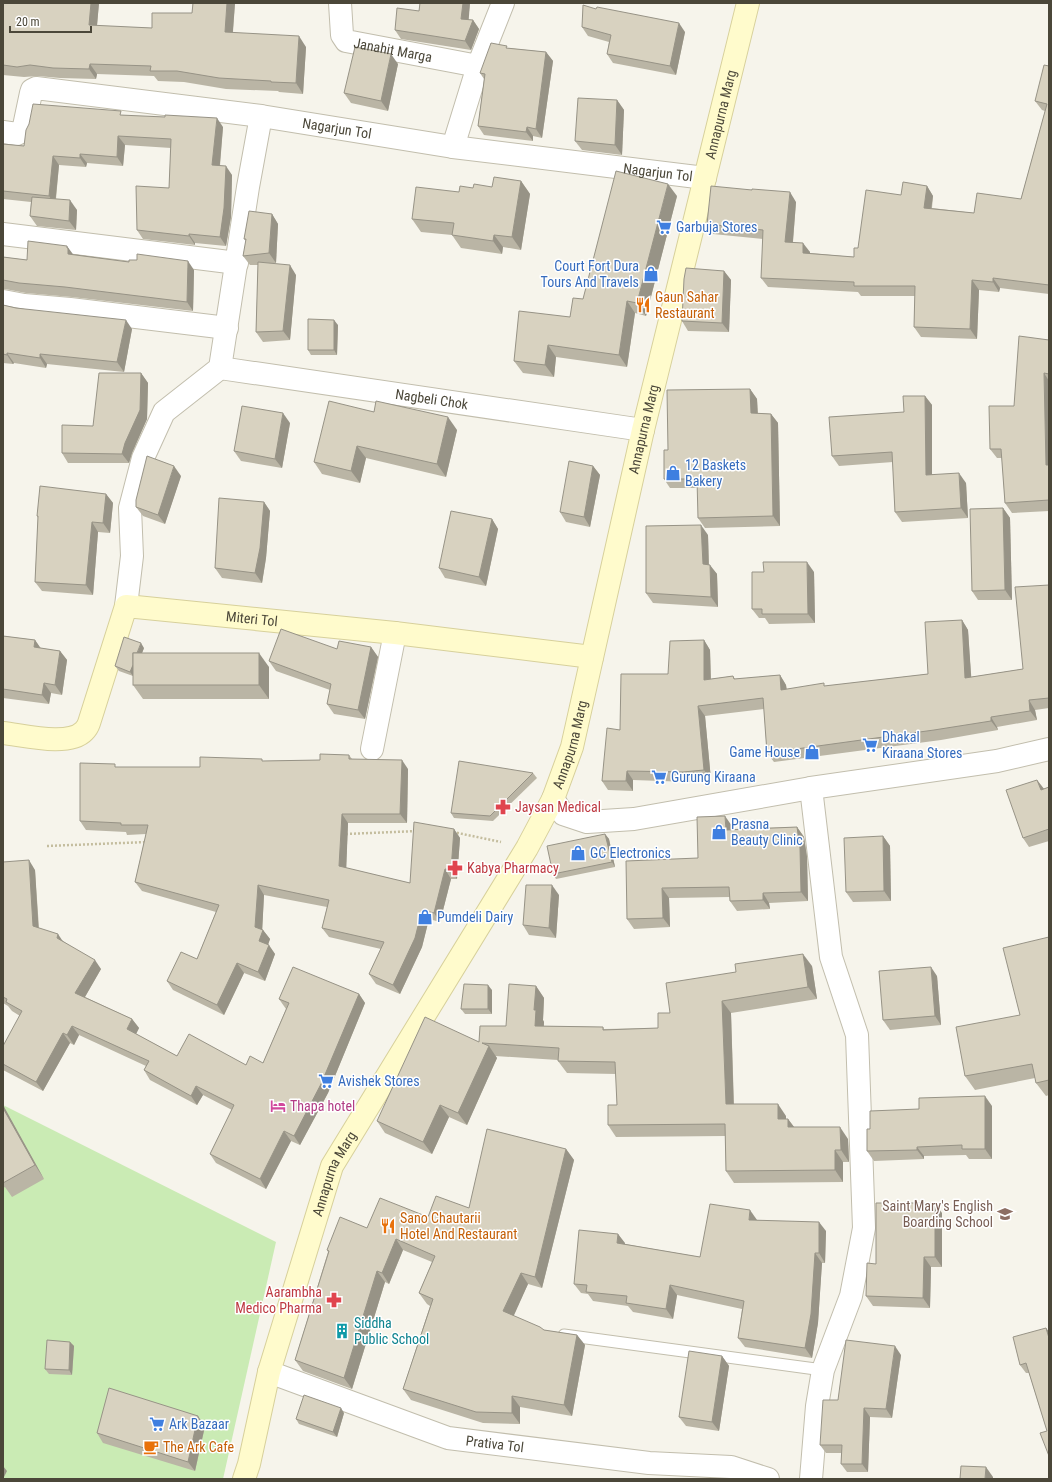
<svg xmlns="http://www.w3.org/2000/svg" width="1052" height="1482" font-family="'Roboto Condensed',sans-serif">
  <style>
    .green { fill: #caebb4 }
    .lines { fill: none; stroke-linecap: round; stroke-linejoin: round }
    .lane-casing { stroke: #c2bead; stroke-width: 13 }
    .street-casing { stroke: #c2bead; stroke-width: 24 }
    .secondary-casing { stroke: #d7d09b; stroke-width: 24 }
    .path { stroke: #c4bd9e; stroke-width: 2.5; stroke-dasharray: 2 2; stroke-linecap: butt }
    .lane { stroke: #fff; stroke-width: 11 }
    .street { stroke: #fff; stroke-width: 22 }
    .secondary { stroke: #fffbcc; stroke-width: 22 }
    .wall { fill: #bab5a5 }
    .shaded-wall { fill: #979386 }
    .building { fill: #d8d2c0; stroke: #979386 }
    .labels { text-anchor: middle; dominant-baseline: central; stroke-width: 3; stroke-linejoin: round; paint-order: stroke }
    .street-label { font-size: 14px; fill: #4b4739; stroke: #fff }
    .shop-label { font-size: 14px; fill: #366cbe; stroke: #fff; text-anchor: start }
    .food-label { font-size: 14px; fill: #c56008; stroke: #fff; text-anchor: start }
    .health-label { font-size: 14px; fill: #be3a42; stroke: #fff; text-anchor: start }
    .hotel-label { font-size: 14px; fill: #b23c85; stroke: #fff; text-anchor: start }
    .education-label { font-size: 14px; fill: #785e54; stroke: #fff; text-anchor: end }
    .culture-label { font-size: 14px; fill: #0d838f; stroke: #fff; text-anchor: start }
  </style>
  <rect width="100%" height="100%" fill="#f6f4eb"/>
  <path class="green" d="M 3,1105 L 276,1242 L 223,1479 L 3,1479 Z"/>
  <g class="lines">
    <g class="lane-casing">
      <path id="lane" d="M 564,1335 L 823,1370"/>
    </g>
    <g class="street-casing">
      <g id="street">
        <path id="s1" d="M 340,3 L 342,35 L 346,41 L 478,66"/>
        <path id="s2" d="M 3,132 L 17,134 L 23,131 L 31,93 L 32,90 L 36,88 L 261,116 L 453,147 L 705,178"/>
        <path d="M 453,147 L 478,66 L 503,3"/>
        <path d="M 3,234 L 237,263"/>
        <path d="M 3,301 L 24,305 L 70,309 L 227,328"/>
        <path id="s3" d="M 220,368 L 643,430"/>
        <path d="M 126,606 L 132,556 L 130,508 L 143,458 L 164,412 L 220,368 L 248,187 L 261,116"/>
        <path d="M 372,749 L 395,633"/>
        <path d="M 811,788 L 831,957 L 857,1035 L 864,1228 L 851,1296 L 823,1370 L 817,1406 L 811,1479"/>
        <path d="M 553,799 L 563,814 L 587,822 L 634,819 L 811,788 L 997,761 L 1049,749"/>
        <path id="s4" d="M 269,1372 L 448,1438 L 649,1463 L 731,1467 L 768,1479"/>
      </g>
    </g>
    <g class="secondary-casing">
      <g id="secondary">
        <path id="s5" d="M 3,733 C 23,735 69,747 84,731 C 86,729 88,726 89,723 L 126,606 L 395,633 L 592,657"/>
        <path id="s6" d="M 244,1479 L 249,1464 L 269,1372 L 332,1166 L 527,848 L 553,799 L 572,747 L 643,430 L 748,3"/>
      </g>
    </g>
    <g class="path">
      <path d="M 453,832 L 501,842"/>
      <path d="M 346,834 L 417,831"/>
      <path d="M 47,846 L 147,842"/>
    </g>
    <use href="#lane" class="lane"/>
    <use href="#street" class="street"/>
    <use href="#secondary" class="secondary"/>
  </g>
  <g class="wall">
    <path d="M 3,3 L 99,3 L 97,26 L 152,28 L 192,13 L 193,3 L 235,3 L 233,32 L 306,47 L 303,94 L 279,92 L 278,91 L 226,89 L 184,82 L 158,81 L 154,76 L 97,74 L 96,79 L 60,78 L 38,76 L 24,77 L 3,75 Z"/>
    <path d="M 420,3 L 470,3 L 468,20 L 473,20 L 479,29 L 471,50 L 401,39 L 395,30 L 419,11 Z"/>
    <path d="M 596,9 L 685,32 L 676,75 L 613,63 L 607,54 L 609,42 L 588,36 L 582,27 Z"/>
    <path d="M 508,48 L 546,52 L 553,61 L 542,138 L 533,136 L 533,141 L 484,135 L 478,126 L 484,79 L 480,73 Z"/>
    <path d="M 398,64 L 388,111 L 351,103 L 344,93 Z"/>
    <path d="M 1049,66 L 1049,294 L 1000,288 L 999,292 L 979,290 L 977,339 L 921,337 L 914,327 L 915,296 L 861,296 L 858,292 L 768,287 L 761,278 L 763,239 L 713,234 L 707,224 L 796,202 L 793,242 L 810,252 L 810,253 L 854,257 L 858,248 L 901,195 L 927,186 L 933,196 L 932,208 L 974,213 L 1021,199 L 1045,111 L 1042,110 L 1035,101 Z"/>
    <path d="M 617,100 L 624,110 L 622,155 L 582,150 L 575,141 Z"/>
    <path d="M 123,115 L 223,127 L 220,166 L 232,175 L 231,217 L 226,246 L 195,243 L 195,245 L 143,239 L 137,230 L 169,188 L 171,148 L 125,145 L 123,166 L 87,163 L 86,167 L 59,165 L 56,199 L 77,210 L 76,230 L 37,226 L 30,216 L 31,202 L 3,199 L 3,144 L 24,146 Z"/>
    <path d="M 521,181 L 530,194 L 521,250 L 503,247 L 502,254 L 461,248 L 452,235 L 421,232 L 412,219 L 459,192 L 473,188 L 492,187 Z"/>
    <path d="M 677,196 L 646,316 L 635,313 L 627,367 L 556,357 L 554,377 L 523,373 L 514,361 L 570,317 L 583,299 Z"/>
    <path d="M 272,214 L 278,224 L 276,263 L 271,264 L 296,275 L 290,340 L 263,342 L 256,332 L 258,265 L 250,265 L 243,256 L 246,241 L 244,239 Z"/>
    <path d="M 73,254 L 129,262 L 194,270 L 193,311 L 72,297 L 26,293 L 5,289 L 3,289 L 3,257 L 27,260 Z"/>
    <path d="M 724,271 L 731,280 L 729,332 L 688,331 L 682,321 Z"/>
    <path d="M 3,305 L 132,329 L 124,372 L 47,364 L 46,368 L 14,363 L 13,364 L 3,363 Z"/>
    <path d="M 338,325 L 337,355 L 311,355 L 308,350 Z"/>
    <path d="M 1049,340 L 1049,511 L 1012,513 L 1005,503 L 1002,458 L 997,458 L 990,449 L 1014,406 Z"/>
    <path d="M 141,373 L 148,383 L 147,419 L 132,453 L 129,463 L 68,463 L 62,453 L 93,426 Z"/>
    <path d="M 750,389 L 757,399 L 758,413 L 771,414 L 778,423 L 780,526 L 705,528 L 698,518 L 698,488 L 670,488 L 664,479 L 668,450 Z"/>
    <path d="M 925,396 L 932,405 L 932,474 L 966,483 L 968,518 L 902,522 L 895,512 L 893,462 L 839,466 L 832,456 L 904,412 Z"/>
    <path d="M 374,412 L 457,430 L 446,477 L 366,458 L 360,483 L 322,474 L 314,462 Z"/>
    <path d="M 290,423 L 282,468 L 241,461 L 234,451 Z"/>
    <path d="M 593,466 L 600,475 L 590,527 L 566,522 L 560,512 Z"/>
    <path d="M 181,476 L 165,524 L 143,516 L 136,507 Z"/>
    <path d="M 106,494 L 113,503 L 110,533 L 98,532 L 93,595 L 42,591 L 35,582 L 38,518 L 37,516 Z"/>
    <path d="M 264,502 L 270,511 L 266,558 L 262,583 L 222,578 L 215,568 Z"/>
    <path d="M 1003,508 L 1010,518 L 1012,600 L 978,600 L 972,591 Z"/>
    <path d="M 492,519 L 498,529 L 486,586 L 445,578 L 439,568 Z"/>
    <path d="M 708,535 L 709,565 L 717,574 L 718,607 L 653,603 L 646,593 Z"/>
    <path d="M 764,572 L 814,572 L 815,623 L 769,624 L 765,618 L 759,618 L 752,609 Z"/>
    <path d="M 1049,585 L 1049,708 L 1035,710 L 1037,720 L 997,727 L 998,730 L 941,740 L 774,762 L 767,753 L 764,709 L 705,716 L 711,780 L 690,782 L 633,780 L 633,791 L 608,790 L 602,781 L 620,730 L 668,674 L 704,640 L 710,650 L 711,679 L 733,676 L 735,679 L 780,675 L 786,685 L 787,689 L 826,686 L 928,674 L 962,620 L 968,630 L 971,677 L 1023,669 Z"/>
    <path d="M 3,636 L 35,640 L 40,648 L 60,651 L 67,660 L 62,695 L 51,693 L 49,704 L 3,698 Z"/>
    <path d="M 371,647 L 378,657 L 365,719 L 334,714 L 327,704 L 330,690 L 276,671 L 269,661 L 337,649 Z"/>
    <path d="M 144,648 L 142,653 L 269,667 L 269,699 L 143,699 L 133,685 L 133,676 L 119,671 L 115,666 Z"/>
    <path d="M 349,755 L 352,759 L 408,769 L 407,823 L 348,823 L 346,868 L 410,883 L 454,829 L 460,838 L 457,879 L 451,879 L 440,922 L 429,919 L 422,947 L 400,994 L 376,984 L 369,974 L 381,949 L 329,937 L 322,928 L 327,907 L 264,895 L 262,930 L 263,930 L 270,939 L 268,945 L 275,954 L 265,981 L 244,973 L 224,1015 L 173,990 L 167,981 L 197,959 L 216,912 L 142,891 L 135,882 L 146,834 L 127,835 L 126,832 L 86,830 L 80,821 L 118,767 L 200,767 L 264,761 L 320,760 Z"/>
    <path d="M 533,773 L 537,778 L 493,821 L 454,818 L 451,813 Z"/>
    <path d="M 1037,780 L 1044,789 L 1049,787 L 1049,841 L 1029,847 L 1023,838 Z"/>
    <path d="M 732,826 L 732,829 L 797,827 L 804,837 L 807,857 L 808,901 L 769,903 L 770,909 L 737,911 L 730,901 L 730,897 L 669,898 L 670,927 L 634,929 L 627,919 L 698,858 Z"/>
    <path d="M 605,834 L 609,839 L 615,867 L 556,879 L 553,874 Z"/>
    <path d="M 883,836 L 890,846 L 891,901 L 853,902 L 846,892 Z"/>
    <path d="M 3,862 L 35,870 L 39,928 L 63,941 L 101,969 L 85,997 L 132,1019 L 139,1028 L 136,1034 L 177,1056 L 246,1065 L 263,1063 L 286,1009 L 279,999 L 359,994 L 365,1003 L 328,1093 L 300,1145 L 291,1141 L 266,1189 L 216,1163 L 210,1154 L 232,1110 L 203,1095 L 197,1105 L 150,1080 L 144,1070 L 146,1066 L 79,1035 L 74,1045 L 70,1043 L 43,1091 L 3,1070 L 3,1046 L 20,1016 L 12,1011 L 8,1006 L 3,1003 Z"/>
    <path d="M 559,895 L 556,938 L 529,935 L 523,925 Z"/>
    <path d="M 1049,937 L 1049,1095 L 1046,1096 L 1036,1083 L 1035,1078 L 975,1090 L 965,1076 L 1020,1015 Z"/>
    <path d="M 812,966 L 817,999 L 731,1013 L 734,1104 L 786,1116 L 786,1119 L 788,1119 L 794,1127 L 848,1139 L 849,1162 L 843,1162 L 843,1182 L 734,1183 L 726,1171 L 725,1136 L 616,1137 L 608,1125 L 617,1105 L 616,1074 L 567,1073 L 558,1061 L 558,1060 L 495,1056 L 497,1058 L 467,1125 L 449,1117 L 432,1154 L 385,1133 L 377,1121 L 479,1042 L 506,1026 L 536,986 L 544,998 L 543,1020 L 544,1022 L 544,1026 L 603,1027 L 604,1029 L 658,1028 L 670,1013 Z"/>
    <path d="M 937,976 L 941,1025 L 890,1030 L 883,1020 Z"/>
    <path d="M 492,990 L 492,1014 L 465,1014 L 461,1009 Z"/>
    <path d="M 3,1105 L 44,1179 L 12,1197 L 5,1187 L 3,1188 Z"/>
    <path d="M 992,1106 L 992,1159 L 969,1159 L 966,1155 L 924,1156 L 924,1159 L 874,1161 L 867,1151 L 870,1129 L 919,1109 Z"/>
    <path d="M 566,1149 L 574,1160 L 542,1288 L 528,1284 L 513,1316 L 544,1330 L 577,1335 L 585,1345 L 572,1416 L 520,1407 L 520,1424 L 483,1423 L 411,1400 L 403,1389 L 430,1306 L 427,1304 L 419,1293 L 432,1262 L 403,1250 L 389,1284 L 385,1282 L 352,1389 L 303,1371 L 295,1360 L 328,1252 L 327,1250 L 367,1228 L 428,1217 L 469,1208 Z"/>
    <path d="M 942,1213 L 942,1267 L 931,1267 L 930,1308 L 873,1306 L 866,1296 L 876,1264 Z"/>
    <path d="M 757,1220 L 826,1231 L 825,1263 L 822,1263 L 818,1323 L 812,1358 L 745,1347 L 738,1338 L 742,1309 L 677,1295 L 673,1319 L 633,1312 L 628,1306 L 593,1301 L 588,1294 L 581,1293 L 574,1284 L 618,1234 L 625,1244 L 700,1257 Z"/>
    <path d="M 1046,1328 L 1049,1332 L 1049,1456 L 1047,1431 L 1029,1373 L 1026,1373 L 1020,1365 Z"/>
    <path d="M 70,1342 L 74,1346 L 72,1375 L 49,1374 L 45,1369 Z"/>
    <path d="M 901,1355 L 892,1418 L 870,1417 L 868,1472 L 847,1472 L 841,1464 L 841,1453 L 826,1453 L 820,1445 L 838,1400 Z"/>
    <path d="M 722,1356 L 729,1366 L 719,1431 L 686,1426 L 679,1417 Z"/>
    <path d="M 344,1413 L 337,1437 L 299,1424 L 296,1419 Z"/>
    <path d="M 205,1426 L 195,1471 L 103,1443 L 97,1433 Z"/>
  </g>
  <g class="shaded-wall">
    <path d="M 91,3 L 99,3 L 96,36 L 89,25 Z"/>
    <path d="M 227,3 L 235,3 L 232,42 L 225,32 Z"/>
    <path d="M 463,3 L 470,3 L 468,28 L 461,19 Z"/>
    <path d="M 473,20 L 479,29 L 471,50 L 465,41 Z"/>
    <path d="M 679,23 L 685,32 L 676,75 L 670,66 Z"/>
    <path d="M 299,36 L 306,47 L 303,94 L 296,83 Z"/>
    <path d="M 546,52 L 553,61 L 542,138 L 536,129 Z"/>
    <path d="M 391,54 L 398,64 L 388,111 L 381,101 Z"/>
    <path d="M 90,64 L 97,74 L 96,79 L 89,69 Z"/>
    <path d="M 617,100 L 624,110 L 622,155 L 615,145 Z"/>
    <path d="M 217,118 L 223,127 L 219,174 L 212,165 Z"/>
    <path d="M 527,127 L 533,136 L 533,141 L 526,132 Z"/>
    <path d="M 118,136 L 125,145 L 123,166 L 117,157 Z"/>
    <path d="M 80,154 L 87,163 L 86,167 L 80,158 Z"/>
    <path d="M 53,156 L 59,165 L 55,205 L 49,196 Z"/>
    <path d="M 226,166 L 232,175 L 231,217 L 226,246 L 220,237 Z"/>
    <path d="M 521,181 L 530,194 L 521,250 L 512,237 Z"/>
    <path d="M 668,184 L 677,196 L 646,316 L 637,303 Z"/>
    <path d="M 927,186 L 933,196 L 930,217 L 924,208 Z"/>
    <path d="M 790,192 L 796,202 L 792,252 L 785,242 Z"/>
    <path d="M 70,200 L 77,210 L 76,230 L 69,221 Z"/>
    <path d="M 272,214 L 278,224 L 276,263 L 269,253 Z"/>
    <path d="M 189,234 L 195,243 L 195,245 L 189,236 Z"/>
    <path d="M 494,235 L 503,247 L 502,254 L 493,241 Z"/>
    <path d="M 803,243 L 810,252 L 810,263 L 803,253 Z"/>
    <path d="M 67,246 L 75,257 L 68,254 Z"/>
    <path d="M 188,261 L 194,270 L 193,311 L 187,302 Z"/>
    <path d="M 290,265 L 296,275 L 290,340 L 283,331 Z"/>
    <path d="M 724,271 L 731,280 L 729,332 L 722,323 Z"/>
    <path d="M 993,278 L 1000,288 L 999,292 L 993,282 Z"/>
    <path d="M 972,280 L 979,290 L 977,339 L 970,329 Z"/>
    <path d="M 627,301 L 635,313 L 627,367 L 619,355 Z"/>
    <path d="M 126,320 L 132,329 L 124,372 L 117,362 Z"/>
    <path d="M 334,320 L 338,325 L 337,355 L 334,350 Z"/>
    <path d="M 548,345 L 556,357 L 554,377 L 545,365 Z"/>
    <path d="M 7,353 L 14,363 L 13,364 L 7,355 Z"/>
    <path d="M 40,354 L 47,364 L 46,368 L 40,358 Z"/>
    <path d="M 141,373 L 148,383 L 147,419 L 132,453 L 129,463 L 122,454 Z"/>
    <path d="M 1044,373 L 1049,381 L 1049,469 L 1046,465 Z"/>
    <path d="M 750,389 L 757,399 L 758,423 L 751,413 Z"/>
    <path d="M 925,396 L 932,405 L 932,484 L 926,475 Z"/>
    <path d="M 283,413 L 290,423 L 282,468 L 275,459 Z"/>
    <path d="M 771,414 L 778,423 L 780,526 L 773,516 Z"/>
    <path d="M 448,417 L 457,430 L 446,477 L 437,464 Z"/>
    <path d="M 357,446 L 366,458 L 360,483 L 351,471 Z"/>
    <path d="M 174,466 L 181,476 L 165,524 L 158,515 Z"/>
    <path d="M 593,466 L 600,475 L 590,527 L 584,517 Z"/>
    <path d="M 959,473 L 966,483 L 968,518 L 961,508 Z"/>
    <path d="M 106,494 L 113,503 L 110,533 L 103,523 Z"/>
    <path d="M 264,502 L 270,511 L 266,558 L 262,583 L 255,573 Z"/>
    <path d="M 1003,508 L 1010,518 L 1012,600 L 1005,590 Z"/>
    <path d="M 492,519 L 498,529 L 486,586 L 479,577 Z"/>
    <path d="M 92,522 L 98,532 L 93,595 L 86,585 Z"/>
    <path d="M 701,525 L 708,535 L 709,574 L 703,564 Z"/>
    <path d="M 807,562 L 814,572 L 815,623 L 808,614 Z"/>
    <path d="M 710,565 L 717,574 L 718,607 L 711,597 Z"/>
    <path d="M 962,620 L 968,630 L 972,688 L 965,678 Z"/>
    <path d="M 35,640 L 42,650 L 34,647 Z"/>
    <path d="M 704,640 L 710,650 L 711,689 L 704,680 Z"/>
    <path d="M 141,643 L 144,648 L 133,676 L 130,672 Z"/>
    <path d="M 371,647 L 378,657 L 365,719 L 358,710 Z"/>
    <path d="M 60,651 L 67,660 L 62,695 L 55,685 Z"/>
    <path d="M 259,653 L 269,667 L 269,699 L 259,685 Z"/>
    <path d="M 780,675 L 786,685 L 787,699 L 781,690 Z"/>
    <path d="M 44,683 L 51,693 L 49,704 L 42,695 Z"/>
    <path d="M 1029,700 L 1035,710 L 1037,720 L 1030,711 Z"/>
    <path d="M 698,706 L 705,716 L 711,780 L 704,770 Z"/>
    <path d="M 991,717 L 997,727 L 998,730 L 991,721 Z"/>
    <path d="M 402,760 L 408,769 L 407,823 L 400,814 Z"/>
    <path d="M 627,771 L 633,780 L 633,791 L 626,781 Z"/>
    <path d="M 1037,780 L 1044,789 L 1041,790 Z"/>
    <path d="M 342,814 L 348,823 L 346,875 L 339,866 Z"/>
    <path d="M 725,816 L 732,826 L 732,839 L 726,830 Z"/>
    <path d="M 797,827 L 804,837 L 807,857 L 808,901 L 801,892 Z"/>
    <path d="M 454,829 L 460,838 L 457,879 L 451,870 Z"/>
    <path d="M 605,834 L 609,839 L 615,867 L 612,862 Z"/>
    <path d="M 883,836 L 890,846 L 891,901 L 884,891 Z"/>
    <path d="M 29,860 L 35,870 L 39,936 L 33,926 Z"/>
    <path d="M 445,869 L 451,879 L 440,922 L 434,913 Z"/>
    <path d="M 258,885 L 264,895 L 262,934 L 263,930 L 270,939 L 266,950 L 259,941 L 255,927 Z"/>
    <path d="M 552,885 L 559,895 L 556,938 L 549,928 Z"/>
    <path d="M 662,888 L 669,898 L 670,927 L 663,918 Z"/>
    <path d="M 763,893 L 769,903 L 770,909 L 763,900 Z"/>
    <path d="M 422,910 L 429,919 L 422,947 L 400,994 L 393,985 Z"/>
    <path d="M 58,934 L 64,943 L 57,938 Z"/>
    <path d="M 269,945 L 275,954 L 265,981 L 258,972 Z"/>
    <path d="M 803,954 L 812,966 L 817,999 L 808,987 Z"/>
    <path d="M 95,960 L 101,969 L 82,1002 L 75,993 Z"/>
    <path d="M 237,963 L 244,973 L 224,1015 L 217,1005 Z"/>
    <path d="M 931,967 L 937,976 L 941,1025 L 935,1016 Z"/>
    <path d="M 488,985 L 492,990 L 492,1014 L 488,1009 Z"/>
    <path d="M 536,986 L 544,998 L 543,1020 L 544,1022 L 543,1038 L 535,1026 L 534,1010 Z"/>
    <path d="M 359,994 L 365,1003 L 328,1093 L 300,1145 L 294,1136 Z"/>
    <path d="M 722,1001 L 731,1013 L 734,1116 L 726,1104 Z"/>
    <path d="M 132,1019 L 139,1028 L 134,1038 L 127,1029 Z"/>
    <path d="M 72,1026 L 79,1035 L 74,1045 L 67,1035 Z"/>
    <path d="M 63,1033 L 70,1043 L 43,1091 L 36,1082 Z"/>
    <path d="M 489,1046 L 497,1058 L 467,1125 L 458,1113 Z"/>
    <path d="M 196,1086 L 203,1095 L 197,1105 L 191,1096 Z"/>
    <path d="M 985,1096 L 992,1106 L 992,1159 L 985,1149 Z"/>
    <path d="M 778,1104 L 786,1116 L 786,1131 L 778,1119 Z"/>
    <path d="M 3,1105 L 44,1179 L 35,1165 L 3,1108 Z"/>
    <path d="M 440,1105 L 449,1117 L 432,1154 L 423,1142 Z"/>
    <path d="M 788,1119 L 797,1131 L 788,1127 Z"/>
    <path d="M 840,1127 L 848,1139 L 849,1162 L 841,1150 Z"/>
    <path d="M 284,1131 L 291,1141 L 266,1189 L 260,1179 Z"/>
    <path d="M 917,1147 L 924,1156 L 924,1159 L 917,1150 Z"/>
    <path d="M 566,1149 L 574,1160 L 542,1288 L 535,1277 Z"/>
    <path d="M 835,1150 L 843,1162 L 843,1182 L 835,1170 Z"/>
    <path d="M 935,1203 L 942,1213 L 942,1267 L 935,1257 Z"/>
    <path d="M 750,1210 L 757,1220 L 749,1220 Z"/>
    <path d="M 819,1222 L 826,1231 L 825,1263 L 819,1253 Z"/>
    <path d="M 618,1234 L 625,1243 L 624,1252 L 617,1243 Z"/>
    <path d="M 396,1239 L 403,1250 L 389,1284 L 382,1273 Z"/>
    <path d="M 815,1253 L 822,1263 L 818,1323 L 812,1358 L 805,1348 Z"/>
    <path d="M 924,1257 L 931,1267 L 930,1308 L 923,1298 Z"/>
    <path d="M 377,1271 L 385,1282 L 352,1389 L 344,1378 Z"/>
    <path d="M 521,1273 L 528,1284 L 511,1322 L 503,1311 Z"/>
    <path d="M 670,1285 L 677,1295 L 673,1319 L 666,1309 Z"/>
    <path d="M 1046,1328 L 1049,1332 L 1049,1338 Z"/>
    <path d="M 577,1335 L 585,1345 L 572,1416 L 564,1405 Z"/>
    <path d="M 70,1342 L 74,1346 L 72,1375 L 69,1370 Z"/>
    <path d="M 895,1346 L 901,1355 L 892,1418 L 886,1409 Z"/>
    <path d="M 722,1356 L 729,1366 L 719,1431 L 712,1422 Z"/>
    <path d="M 512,1396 L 520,1407 L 520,1424 L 512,1413 Z"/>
    <path d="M 341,1408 L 344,1413 L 337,1437 L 333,1432 Z"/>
    <path d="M 864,1408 L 870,1417 L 868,1472 L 862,1464 Z"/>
    <path d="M 198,1416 L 205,1426 L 195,1471 L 188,1462 Z"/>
    <path d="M 3,1466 L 7,1471 L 3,1479 Z"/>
    <path d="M 986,1467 L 993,1477 L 993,1479 L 985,1479 Z"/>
  </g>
  <g class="building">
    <path d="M 3,3 L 91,3 L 89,25 L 152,28 L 152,13 L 192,13 L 193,3 L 227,3 L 225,32 L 299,36 L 296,83 L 271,82 L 271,81 L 219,78 L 177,71 L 150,71 L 151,66 L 90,64 L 89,69 L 53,68 L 30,65 L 17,67 L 3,65 Z"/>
    <path d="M 420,3 L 463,3 L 461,19 L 473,20 L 465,41 L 395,30 L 397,8 L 419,11 Z"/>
    <path d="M 583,5 L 596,9 L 597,7 L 679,23 L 670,66 L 607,54 L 611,35 L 582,27 Z"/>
    <path d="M 491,43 L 507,46 L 506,48 L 546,52 L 536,129 L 527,127 L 526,132 L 478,126 L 485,74 L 480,73 Z"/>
    <path d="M 355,47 L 391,54 L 381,101 L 344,93 Z"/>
    <path d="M 1044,65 L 1049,66 L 1049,285 L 993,278 L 993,282 L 972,280 L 970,329 L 914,327 L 915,286 L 854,286 L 854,282 L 761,278 L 763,230 L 707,224 L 711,186 L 752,190 L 752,189 L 790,192 L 785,242 L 803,243 L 803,253 L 854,257 L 854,248 L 858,248 L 866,190 L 901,195 L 903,182 L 927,186 L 924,208 L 974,213 L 977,193 L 1021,199 L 1047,104 L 1035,101 Z"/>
    <path d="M 578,98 L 617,100 L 615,145 L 575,141 Z"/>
    <path d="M 33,104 L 121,111 L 120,115 L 165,117 L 165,115 L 217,118 L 212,165 L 226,166 L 224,208 L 220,237 L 189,234 L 189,236 L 137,230 L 136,186 L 169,188 L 171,139 L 118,136 L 117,157 L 80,154 L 80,158 L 53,156 L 49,196 L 3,191 L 3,144 L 24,146 L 26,130 L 29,124 Z"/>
    <path d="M 616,171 L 668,184 L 637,303 L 627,301 L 619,355 L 548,345 L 545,365 L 514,361 L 519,311 L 570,317 L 573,298 L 583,299 Z"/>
    <path d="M 494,177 L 521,181 L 512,237 L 494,235 L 493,241 L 452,235 L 454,223 L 412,219 L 416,187 L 459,192 L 460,186 L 473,188 L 474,184 L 492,187 Z"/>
    <path d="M 32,197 L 70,200 L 69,221 L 30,216 Z"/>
    <path d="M 249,211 L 272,214 L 269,253 L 243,256 L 246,239 L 244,239 Z"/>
    <path d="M 28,241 L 67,246 L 67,248 L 68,248 L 68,254 L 129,262 L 129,260 L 137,260 L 137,254 L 188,261 L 187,302 L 65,287 L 19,283 L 3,280 L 3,257 L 27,260 Z"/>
    <path d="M 258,262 L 290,265 L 283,331 L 256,332 Z"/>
    <path d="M 686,268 L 724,271 L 722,323 L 682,321 L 684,279 Z"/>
    <path d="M 3,305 L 16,308 L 126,320 L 117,362 L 40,354 L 40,358 L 7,353 L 7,355 L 3,354 Z"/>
    <path d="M 308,319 L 334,320 L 334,350 L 308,350 Z"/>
    <path d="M 1019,336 L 1049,340 L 1049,374 L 1044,373 L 1046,465 L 1049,465 L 1049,500 L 1005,503 L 1001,449 L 990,449 L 989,406 L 1014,406 Z"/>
    <path d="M 99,373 L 141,373 L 140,410 L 125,443 L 122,454 L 62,453 L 62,425 L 93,426 Z"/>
    <path d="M 750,389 L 751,413 L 771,414 L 773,516 L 698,518 L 697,479 L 664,479 L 664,450 L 668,450 L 667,390 Z"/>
    <path d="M 903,396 L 925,396 L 926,475 L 959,473 L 961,508 L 895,512 L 892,452 L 832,456 L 829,417 L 904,412 Z"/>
    <path d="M 329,401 L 374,412 L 376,401 L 448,417 L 437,464 L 357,446 L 351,471 L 314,462 Z"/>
    <path d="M 242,406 L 283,413 L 275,459 L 234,451 Z"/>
    <path d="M 147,456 L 174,466 L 158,515 L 136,507 L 136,500 Z"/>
    <path d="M 569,461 L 593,466 L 584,517 L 560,512 Z"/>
    <path d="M 40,486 L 106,494 L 103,523 L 92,522 L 86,585 L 35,582 L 38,516 L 37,516 Z"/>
    <path d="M 219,498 L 264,502 L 260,548 L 255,573 L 215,568 Z"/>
    <path d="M 1003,508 L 1005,590 L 972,591 L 970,509 Z"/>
    <path d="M 451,511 L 492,519 L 479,577 L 439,568 Z"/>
    <path d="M 701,525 L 703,564 L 710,565 L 711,597 L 646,593 L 646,526 Z"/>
    <path d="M 763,562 L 807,562 L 808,614 L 762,614 L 762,609 L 752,609 L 752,572 L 764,572 Z"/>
    <path d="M 1049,585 L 1049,698 L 1029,700 L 1030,711 L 991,717 L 991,721 L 934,730 L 767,753 L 763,698 L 698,706 L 704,770 L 683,772 L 627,771 L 626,781 L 602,781 L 607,728 L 620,730 L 621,674 L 668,674 L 670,641 L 704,640 L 704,680 L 733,676 L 734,679 L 780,675 L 781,690 L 824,683 L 824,686 L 928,674 L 925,622 L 962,620 L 965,678 L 1023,669 L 1015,587 Z"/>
    <path d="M 281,629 L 337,649 L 339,641 L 371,647 L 358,710 L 327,704 L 331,684 L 269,661 Z"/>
    <path d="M 3,636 L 35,640 L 34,647 L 60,651 L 55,685 L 44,683 L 42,695 L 3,689 Z"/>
    <path d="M 124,637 L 141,643 L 137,653 L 133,653 L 133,665 L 130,672 L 115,666 Z"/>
    <rect x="133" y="653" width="126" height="32"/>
    <path d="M 320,754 L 349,755 L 349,759 L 402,760 L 400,814 L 342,814 L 339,866 L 410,883 L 414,822 L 454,829 L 451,870 L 445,869 L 434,913 L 422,910 L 415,938 L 393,985 L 369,974 L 384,942 L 322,928 L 329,900 L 258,885 L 255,927 L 263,930 L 259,941 L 269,945 L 258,972 L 237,963 L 217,1005 L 167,981 L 181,952 L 197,959 L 219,905 L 135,882 L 148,825 L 121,825 L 121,823 L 80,821 L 80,763 L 115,764 L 115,767 L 200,767 L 200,757 L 262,759 L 262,761 L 320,760 Z"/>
    <path d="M 459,761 L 533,773 L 490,816 L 451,813 Z"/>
    <path d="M 1037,780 L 1041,790 L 1049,787 L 1049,829 L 1023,838 L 1006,790 Z"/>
    <path d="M 725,816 L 726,830 L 797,827 L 800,848 L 801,892 L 763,893 L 763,900 L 730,901 L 729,887 L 662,888 L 663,918 L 627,919 L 626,861 L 698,858 L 697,817 Z"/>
    <path d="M 605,834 L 612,862 L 553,874 L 547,846 Z"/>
    <path d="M 883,836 L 884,891 L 846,892 L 844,838 Z"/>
    <path d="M 29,860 L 33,926 L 58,934 L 57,938 L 95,960 L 75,993 L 132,1019 L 127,1029 L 177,1056 L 189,1034 L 246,1065 L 250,1056 L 263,1063 L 289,1003 L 279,999 L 293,967 L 359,994 L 321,1084 L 294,1136 L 284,1131 L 260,1179 L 210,1154 L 234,1105 L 196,1086 L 191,1096 L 144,1070 L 149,1061 L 72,1026 L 67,1035 L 63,1033 L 36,1082 L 3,1064 L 3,1046 L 22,1011 L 6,1002 L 7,999 L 3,997 L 3,862 Z"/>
    <path d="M 526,885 L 552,885 L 549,928 L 523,925 Z"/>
    <path d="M 1049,937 L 1049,1080 L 1036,1083 L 1032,1064 L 965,1076 L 956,1027 L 1020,1015 L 1003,948 Z"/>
    <path d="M 803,954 L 808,987 L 722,1001 L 726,1104 L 778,1104 L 778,1119 L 788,1119 L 788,1127 L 840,1127 L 841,1150 L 835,1150 L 835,1170 L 726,1171 L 725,1124 L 608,1125 L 608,1105 L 617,1105 L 615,1062 L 558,1061 L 559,1048 L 482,1043 L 489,1046 L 458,1113 L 440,1105 L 423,1142 L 377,1121 L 425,1017 L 479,1042 L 480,1026 L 506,1026 L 509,984 L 536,986 L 534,1010 L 536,1010 L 535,1026 L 603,1027 L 603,1030 L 658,1028 L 658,1013 L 670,1013 L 666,983 L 736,972 L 735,964 Z"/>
    <path d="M 931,967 L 935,1016 L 883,1020 L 879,971 Z"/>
    <path d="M 464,984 L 488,985 L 488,1009 L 461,1009 Z"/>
    <path d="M 985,1096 L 985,1149 L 962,1149 L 962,1145 L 917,1147 L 917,1150 L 867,1151 L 867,1129 L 870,1129 L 870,1111 L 919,1109 L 919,1098 Z"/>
    <path d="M 3,1108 L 35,1165 L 3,1183 Z"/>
    <path d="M 487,1129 L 566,1149 L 535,1277 L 521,1273 L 503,1311 L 540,1327 L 544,1330 L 577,1335 L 564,1405 L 512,1396 L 512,1413 L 476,1412 L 403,1389 L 433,1299 L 419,1293 L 435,1256 L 396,1239 L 382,1273 L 377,1271 L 344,1378 L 295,1360 L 329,1251 L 327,1250 L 340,1217 L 367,1228 L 380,1198 L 428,1217 L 436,1196 L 469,1208 Z"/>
    <path d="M 876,1203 L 935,1203 L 935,1257 L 924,1257 L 923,1298 L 866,1296 L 867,1263 L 876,1264 Z"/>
    <path d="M 710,1204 L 750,1210 L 749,1220 L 819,1222 L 819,1253 L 815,1253 L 811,1314 L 805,1348 L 738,1338 L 744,1301 L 670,1285 L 666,1309 L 626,1303 L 627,1296 L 586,1292 L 587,1285 L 574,1284 L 579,1230 L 618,1234 L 617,1243 L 700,1257 Z"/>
    <path d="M 1046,1328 L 1049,1338 L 1049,1456 L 1040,1433 L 1047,1431 L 1026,1363 L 1020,1365 L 1013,1337 Z"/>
    <path d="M 47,1340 L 70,1342 L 69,1370 L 45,1369 Z"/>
    <path d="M 846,1340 L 895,1346 L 886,1409 L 864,1408 L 862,1464 L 841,1464 L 842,1445 L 820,1445 L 823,1400 L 838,1400 Z"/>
    <path d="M 689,1351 L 722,1356 L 712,1422 L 679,1417 Z"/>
    <path d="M 109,1388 L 198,1416 L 188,1462 L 97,1433 Z"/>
    <path d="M 304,1395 L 341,1408 L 333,1432 L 296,1419 Z"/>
    <path d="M 961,1466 L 986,1467 L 985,1479 L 960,1479 Z"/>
  </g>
  <defs>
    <g id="supermarket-bare" transform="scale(1.2)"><path d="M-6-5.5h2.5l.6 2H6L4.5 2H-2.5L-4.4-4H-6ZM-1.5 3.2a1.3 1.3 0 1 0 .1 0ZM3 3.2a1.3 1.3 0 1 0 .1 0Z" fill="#3f7fe0" stroke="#fff" stroke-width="2.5" paint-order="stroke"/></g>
    <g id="shop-bare" transform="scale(1.2)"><path d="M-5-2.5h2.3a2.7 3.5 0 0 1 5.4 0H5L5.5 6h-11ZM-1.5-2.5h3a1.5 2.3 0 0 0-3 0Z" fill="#3f7fe0" stroke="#fff" stroke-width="2.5" paint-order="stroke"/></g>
    <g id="restaurant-bare" transform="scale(1.2)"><path d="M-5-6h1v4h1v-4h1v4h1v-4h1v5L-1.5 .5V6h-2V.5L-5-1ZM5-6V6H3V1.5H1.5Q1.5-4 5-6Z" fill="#e8710a" stroke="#fff" stroke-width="2.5" paint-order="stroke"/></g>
    <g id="pharmacy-bare" transform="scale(1.2)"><path d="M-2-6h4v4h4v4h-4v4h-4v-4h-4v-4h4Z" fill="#e0444e" stroke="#fff" stroke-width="2.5" paint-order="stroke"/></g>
    <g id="hotel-bare" transform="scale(1.2)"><path d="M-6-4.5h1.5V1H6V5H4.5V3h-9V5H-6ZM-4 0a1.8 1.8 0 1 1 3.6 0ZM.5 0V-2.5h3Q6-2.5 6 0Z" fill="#d1479c" stroke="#fff" stroke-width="2.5" paint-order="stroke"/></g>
    <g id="school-bare" transform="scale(1.2)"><path d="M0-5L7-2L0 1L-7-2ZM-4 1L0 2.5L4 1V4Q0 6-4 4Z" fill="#8d6e63" stroke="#fff" stroke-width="2.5" paint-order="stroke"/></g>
    <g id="building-bare" transform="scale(1.2)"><path d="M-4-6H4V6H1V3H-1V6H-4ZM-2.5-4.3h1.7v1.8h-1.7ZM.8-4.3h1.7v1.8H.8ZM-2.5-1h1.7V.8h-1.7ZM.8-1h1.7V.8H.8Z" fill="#0f9aa8" stroke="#fff" stroke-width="2.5" paint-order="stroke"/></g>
    <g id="cafe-bare" transform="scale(1.2)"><path d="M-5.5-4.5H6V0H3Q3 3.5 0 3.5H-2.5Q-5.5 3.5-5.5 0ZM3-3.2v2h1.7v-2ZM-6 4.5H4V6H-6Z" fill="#e8710a" stroke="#fff" stroke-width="2.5" paint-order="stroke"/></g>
  </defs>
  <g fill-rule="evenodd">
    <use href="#supermarket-bare" x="664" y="227"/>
    <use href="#shop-bare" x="651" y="274"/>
    <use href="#restaurant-bare" x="643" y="305"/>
    <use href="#shop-bare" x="673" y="473"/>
    <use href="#supermarket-bare" x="870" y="745"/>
    <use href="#shop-bare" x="812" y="752"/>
    <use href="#supermarket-bare" x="659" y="777"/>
    <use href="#pharmacy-bare" x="503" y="807"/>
    <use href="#shop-bare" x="719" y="832"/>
    <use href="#shop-bare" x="578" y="853"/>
    <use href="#pharmacy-bare" x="455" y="868"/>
    <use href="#shop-bare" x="425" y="917"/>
    <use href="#supermarket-bare" x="326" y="1081"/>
    <use href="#hotel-bare" x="278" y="1106"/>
    <use href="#school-bare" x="1005" y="1214"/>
    <use href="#restaurant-bare" x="388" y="1226"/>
    <use href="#pharmacy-bare" x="334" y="1300"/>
    <use href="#building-bare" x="342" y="1331"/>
    <use href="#supermarket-bare" x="157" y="1424"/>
    <use href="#cafe-bare" x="151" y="1447"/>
  </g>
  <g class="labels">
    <g class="street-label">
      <text stroke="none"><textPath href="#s1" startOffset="87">Janahit Marga</textPath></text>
      <text stroke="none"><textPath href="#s6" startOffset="1459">Annapurna Marg</textPath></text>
      <text stroke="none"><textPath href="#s2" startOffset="371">Nagarjun Tol</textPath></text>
      <text stroke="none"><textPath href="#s2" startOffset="695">Nagarjun Tol</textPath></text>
      <text stroke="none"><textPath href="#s3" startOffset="214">Nagbeli Chok</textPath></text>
      <text stroke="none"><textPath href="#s6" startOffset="1135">Annapurna Marg</textPath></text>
      <text stroke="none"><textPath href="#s5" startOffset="342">Miteri Tol</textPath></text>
      <text stroke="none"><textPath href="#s6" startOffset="811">Annapurna Marg</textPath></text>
      <text stroke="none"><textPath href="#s6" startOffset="319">Annapurna Marg</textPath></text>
      <text stroke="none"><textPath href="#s4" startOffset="238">Prativa Tol</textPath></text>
    </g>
    <g class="shop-label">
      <text x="676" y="227">Garbuja Stores</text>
      <text x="639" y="266" text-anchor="end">Court Fort Dura<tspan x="639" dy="16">Tours And Travels</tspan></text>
      <text x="685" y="465">12 Baskets<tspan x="685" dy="16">Bakery</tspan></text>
      <text x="882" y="737">Dhakal<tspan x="882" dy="16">Kiraana Stores</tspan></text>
      <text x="800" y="752" text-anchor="end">Game House</text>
      <text x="671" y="777">Gurung Kiraana</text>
      <text x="731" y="824">Prasna<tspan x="731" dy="16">Beauty Clinic</tspan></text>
      <text x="590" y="853">GC Electronics</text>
      <text x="437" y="917">Pumdeli Dairy</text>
      <text x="338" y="1081">Avishek Stores</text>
      <text x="169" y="1424">Ark Bazaar</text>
    </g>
    <g class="food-label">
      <text x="655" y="297">Gaun Sahar<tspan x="655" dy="16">Restaurant</tspan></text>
      <text x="400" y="1218">Sano Chautarii<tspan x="400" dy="16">Hotel And Restaurant</tspan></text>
      <text x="163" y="1447">The Ark Cafe</text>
    </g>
    <g class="health-label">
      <text x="515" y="807">Jaysan Medical</text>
      <text x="467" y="868">Kabya Pharmacy</text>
      <text x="322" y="1292" text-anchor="end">Aarambha<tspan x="322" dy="16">Medico Pharma</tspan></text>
    </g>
    <g class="hotel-label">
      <text x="290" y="1106">Thapa hotel</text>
    </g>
    <g class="education-label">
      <text x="993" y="1206">Saint Mary's English<tspan x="993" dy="16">Boarding School</tspan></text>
    </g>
    <g class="culture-label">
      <text x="354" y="1323">Siddha<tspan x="354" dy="16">Public School</tspan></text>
    </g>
  </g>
  <rect width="1052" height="1482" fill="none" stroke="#4b4739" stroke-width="8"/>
  <path d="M10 26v6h81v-6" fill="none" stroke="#4b4739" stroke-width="2"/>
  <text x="16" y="26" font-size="12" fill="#4b4739" stroke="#ffffff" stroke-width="3" paint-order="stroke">20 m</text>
</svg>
